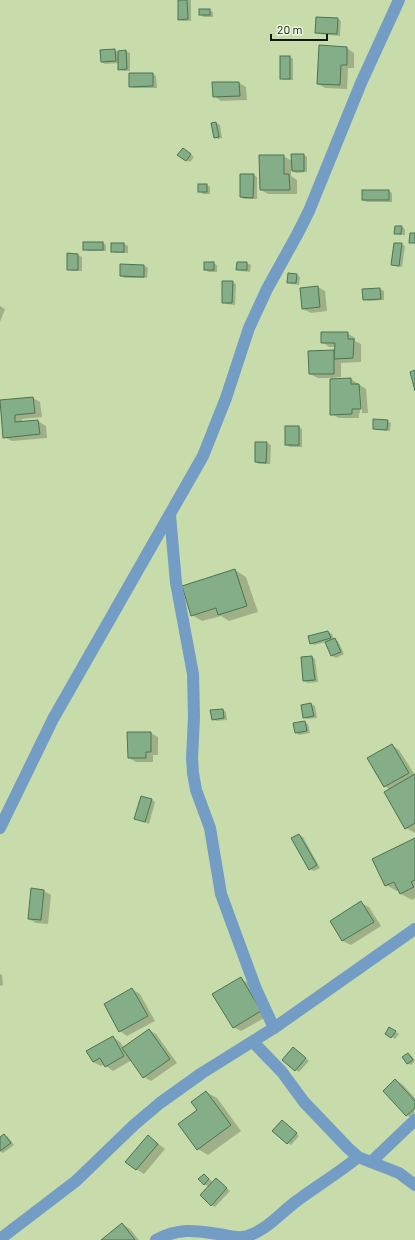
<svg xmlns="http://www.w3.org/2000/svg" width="415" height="1240" font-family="Barlow,sans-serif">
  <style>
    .shadow { fill: #0003 }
    .building { fill: #84ae87; stroke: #4c7450 }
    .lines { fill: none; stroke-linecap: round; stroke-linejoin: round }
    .minor { stroke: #739dc4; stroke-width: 12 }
  </style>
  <rect width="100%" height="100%" fill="#c7dcaa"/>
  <g class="shadow">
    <path d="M 179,0 L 191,0 L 191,21 L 183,21 L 179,19 Z"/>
    <path d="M 209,10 L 213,12 L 213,17 L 204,17 L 200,15 Z"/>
    <path d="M 338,19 L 341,21 L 340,36 L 319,34 L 316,32 Z"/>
    <path d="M 347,48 L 354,53 L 354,68 L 348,68 L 347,89 L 325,88 L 318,84 Z"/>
    <path d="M 115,50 L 118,52 L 126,51 L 130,53 L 130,71 L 123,71 L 119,69 L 119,63 L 105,64 L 102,62 L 101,51 Z"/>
    <path d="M 290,57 L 293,59 L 293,80 L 284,80 L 281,78 Z"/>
    <path d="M 153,74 L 156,76 L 157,88 L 133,88 L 130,86 Z"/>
    <path d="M 239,83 L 246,87 L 247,100 L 221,101 L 214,96 Z"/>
    <path d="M 212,123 L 216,123 L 220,125 L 222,138 L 218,139 L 215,137 Z"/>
    <path d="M 187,151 L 194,157 L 190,162 L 186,160 Z"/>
    <path d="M 304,155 L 307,157 L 307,172 L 296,173 L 291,170 L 291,176 L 297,180 L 297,194 L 268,194 L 261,190 L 283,156 L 292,161 Z"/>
    <path d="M 253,175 L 257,177 L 257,199 L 244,199 L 241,197 Z"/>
    <path d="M 207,185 L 210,187 L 210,194 L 203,194 L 199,191 Z"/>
    <path d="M 389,191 L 392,193 L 392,202 L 367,202 L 363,200 Z"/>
    <path d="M 402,227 L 405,229 L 405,235 L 399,235 L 395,233 Z"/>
    <path d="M 103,243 L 106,245 L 106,251 L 88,251 L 84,249 Z"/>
    <path d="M 112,244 L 124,244 L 128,246 L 128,253 L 115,253 L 112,251 Z"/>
    <path d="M 401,244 L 405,246 L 402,267 L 396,266 L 392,264 Z"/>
    <path d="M 68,254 L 78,255 L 82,257 L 82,271 L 72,271 L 68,269 Z"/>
    <path d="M 213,263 L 217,265 L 217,272 L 209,272 L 205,270 Z"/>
    <path d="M 238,263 L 247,263 L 251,265 L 250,272 L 241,271 L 237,269 Z"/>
    <path d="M 121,265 L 144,266 L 148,268 L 147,278 L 125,278 L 121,276 Z"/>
    <path d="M 297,275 L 300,277 L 299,285 L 291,284 L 288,282 Z"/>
    <path d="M 232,282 L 236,284 L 235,305 L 226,304 L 223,302 Z"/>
    <path d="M 318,287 L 325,291 L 327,311 L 311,313 L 303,309 Z"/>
    <path d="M 380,289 L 384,291 L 384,300 L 368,301 L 364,299 L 363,290 Z"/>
    <path d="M 0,306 L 5,309 L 0,322 Z"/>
    <path d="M 347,333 L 355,338 L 355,341 L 361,344 L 361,362 L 341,363 L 341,377 L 333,378 L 333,380 L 351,379 L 366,389 L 368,413 L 362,413 L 360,388 L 358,388 L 360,413 L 359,413 L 359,418 L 339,418 L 331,414 L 331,378 L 318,378 L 310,374 L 333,351 L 335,352 L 336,347 L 329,347 L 322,342 Z"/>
    <path d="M 33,398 L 40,402 L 42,417 L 22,419 L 22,423 L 38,421 L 46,426 L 47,438 L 12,441 L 4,437 L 1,401 Z"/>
    <path d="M 387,421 L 391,423 L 390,431 L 377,430 L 374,428 Z"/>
    <path d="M 299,427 L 302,429 L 302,447 L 290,447 L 286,445 Z"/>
    <path d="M 256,443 L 267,443 L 271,445 L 270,464 L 259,464 L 256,462 Z"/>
    <path d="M 235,570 L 246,577 L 258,612 L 229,621 L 221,616 L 202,621 L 192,615 Z"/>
    <path d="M 328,632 L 332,634 L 334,640 L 338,641 L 344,654 L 336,658 L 332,656 L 326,642 L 314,645 L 311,643 Z"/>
    <path d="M 312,657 L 315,659 L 318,682 L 308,683 L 304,681 Z"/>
    <path d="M 311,704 L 315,706 L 317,718 L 307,719 L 304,717 Z"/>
    <path d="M 223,710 L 226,712 L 227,720 L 216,721 L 213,719 Z"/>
    <path d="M 305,722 L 308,724 L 310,733 L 299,735 L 296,733 Z"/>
    <path d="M 151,733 L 158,737 L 158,755 L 153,755 L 153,762 L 136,762 L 129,758 Z"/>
    <path d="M 392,745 L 399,750 L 415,775 L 415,833 L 406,828 L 390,790 L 385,786 Z"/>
    <path d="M 152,800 L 155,802 L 149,824 L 135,818 Z"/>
    <path d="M 299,835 L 303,837 L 320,868 L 314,871 L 310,869 L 293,839 Z"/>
    <path d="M 415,839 L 415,898 L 412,900 L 401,894 L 399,890 L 397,891 L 386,885 Z"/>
    <path d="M 32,890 L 44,891 L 51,895 L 48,924 L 36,923 L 29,919 Z"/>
    <path d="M 361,903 L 369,907 L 381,926 L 351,945 L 343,941 L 331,921 Z"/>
    <path d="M 0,974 L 2,975 L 3,985 L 0,986 Z"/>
    <path d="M 241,979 L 248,983 L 268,1016 L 241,1031 L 233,1027 Z"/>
    <path d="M 132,989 L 140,994 L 155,1021 L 127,1036 L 120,1031 Z"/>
    <path d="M 389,1028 L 399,1034 L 395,1039 L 386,1033 Z"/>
    <path d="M 149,1030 L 156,1034 L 177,1063 L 151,1081 L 144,1077 L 132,1060 L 113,1071 L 106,1066 L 104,1064 L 101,1066 L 93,1062 L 113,1037 L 120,1042 L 124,1048 Z"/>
    <path d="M 297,1051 L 309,1061 L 299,1072 L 296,1070 Z"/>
    <path d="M 408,1054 L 412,1056 L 415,1061 L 411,1065 L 407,1063 Z"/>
    <path d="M 396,1080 L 403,1085 L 415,1098 L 414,1120 L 407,1115 L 384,1091 Z"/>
    <path d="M 206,1092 L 217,1098 L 241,1131 L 208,1155 L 198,1149 Z"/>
    <path d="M 282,1121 L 299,1136 L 291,1145 L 288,1143 Z"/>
    <path d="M 4,1135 L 8,1137 L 14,1145 L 3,1153 L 0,1151 L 0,1138 Z"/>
    <path d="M 148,1136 L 165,1149 L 144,1174 L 136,1169 Z"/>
    <path d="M 204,1175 L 213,1182 L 219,1181 L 230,1191 L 215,1207 L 211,1205 L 209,1187 L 204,1184 Z"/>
    <path d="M 122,1224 L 130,1229 L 139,1240 L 102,1240 Z"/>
  </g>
  <g class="building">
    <path d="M 178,0 L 187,0 L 188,19 L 178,20 Z"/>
    <rect x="199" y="9" width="11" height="6"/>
    <path d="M 316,17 L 338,18 L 337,34 L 315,33 Z"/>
    <path d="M 319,45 L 347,47 L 347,65 L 341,65 L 340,85 L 317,84 Z"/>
    <path d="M 115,49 L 116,61 L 101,62 L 100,50 Z"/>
    <path d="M 126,50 L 127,69 L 118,70 L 118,51 Z"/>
    <rect x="280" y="56" width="10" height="23"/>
    <path d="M 129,73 L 153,73 L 153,86 L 129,87 Z"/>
    <path d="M 212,82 L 239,82 L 240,96 L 213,97 Z"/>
    <path d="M 216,122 L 219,137 L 214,138 L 211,123 Z"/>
    <path d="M 183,148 L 191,154 L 186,161 L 177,155 Z"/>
    <path d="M 291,154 L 304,154 L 304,171 L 292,171 Z"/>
    <path d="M 259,155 L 284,155 L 284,174 L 289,174 L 290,190 L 260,190 Z"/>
    <path d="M 240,174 L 254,174 L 253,198 L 240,197 Z"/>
    <rect x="198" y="184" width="9" height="8"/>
    <rect x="362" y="190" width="27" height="10"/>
    <path d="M 395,226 L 402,226 L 401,234 L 394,234 Z"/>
    <path d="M 410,233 L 415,233 L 415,243 L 409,243 Z"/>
    <rect x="83" y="242" width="20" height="8"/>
    <rect x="111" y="243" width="13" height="9"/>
    <path d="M 394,243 L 402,243 L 399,266 L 391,265 Z"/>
    <path d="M 67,253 L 78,254 L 78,270 L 67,270 Z"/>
    <rect x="204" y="262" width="10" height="8"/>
    <path d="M 237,262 L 247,262 L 247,270 L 236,270 Z"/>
    <path d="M 120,264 L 144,265 L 144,277 L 120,276 Z"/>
    <path d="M 288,273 L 297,274 L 296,283 L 287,283 Z"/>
    <path d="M 222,281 L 233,281 L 232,303 L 222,303 Z"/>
    <path d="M 318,286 L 320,307 L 302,309 L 300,288 Z"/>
    <path d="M 380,288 L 381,299 L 363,300 L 362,289 Z"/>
    <path d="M 321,332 L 348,332 L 348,339 L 354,339 L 353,358 L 334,359 L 335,343 L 321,343 Z"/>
    <path d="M 334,350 L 334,374 L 309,374 L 308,351 Z"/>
    <path d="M 415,370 L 415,391 L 410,372 Z"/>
    <path d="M 351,378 L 351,384 L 359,384 L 361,409 L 352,409 L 352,414 L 330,415 L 330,379 Z"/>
    <path d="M 33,397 L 35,413 L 15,415 L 15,422 L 38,420 L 40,434 L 3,438 L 0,400 Z"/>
    <path d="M 373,419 L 388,420 L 387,430 L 373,429 Z"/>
    <rect x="285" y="426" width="14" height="19"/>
    <path d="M 255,442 L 267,442 L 266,463 L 255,462 Z"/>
    <path d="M 235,569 L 247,606 L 218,615 L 216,608 L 191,616 L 182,586 Z"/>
    <path d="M 328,631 L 331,638 L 310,644 L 308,636 Z"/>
    <path d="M 335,638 L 341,652 L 331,656 L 325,642 Z"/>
    <path d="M 312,656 L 315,680 L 303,681 L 301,657 Z"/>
    <path d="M 311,703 L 314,716 L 303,718 L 301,705 Z"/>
    <path d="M 223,709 L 224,718 L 212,720 L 210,710 Z"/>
    <path d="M 305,721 L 307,731 L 295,733 L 293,723 Z"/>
    <path d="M 127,732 L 151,732 L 151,752 L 146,752 L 146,758 L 128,758 Z"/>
    <path d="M 392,744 L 409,773 L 384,787 L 367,758 Z"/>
    <path d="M 415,774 L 415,823 L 405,829 L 384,792 Z"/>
    <path d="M 141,796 L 152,799 L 145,822 L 134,819 Z"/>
    <path d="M 299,834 L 317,865 L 309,870 L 291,838 Z"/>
    <path d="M 415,838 L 415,880 L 411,882 L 414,887 L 400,894 L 394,882 L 385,886 L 372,859 Z"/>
    <path d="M 31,888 L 44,890 L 41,920 L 28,919 Z"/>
    <path d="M 361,901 L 374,922 L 342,941 L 330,921 Z"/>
    <path d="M 241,977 L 261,1011 L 233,1028 L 212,994 Z"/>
    <path d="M 132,988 L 148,1016 L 119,1032 L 104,1004 Z"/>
    <path d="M 389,1027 L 396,1031 L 391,1038 L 385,1034 Z"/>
    <path d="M 149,1029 L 170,1059 L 143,1078 L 122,1048 Z"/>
    <path d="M 113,1036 L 124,1056 L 105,1067 L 100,1058 L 93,1062 L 86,1051 Z"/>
    <path d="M 293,1047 L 306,1058 L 295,1071 L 282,1060 Z"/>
    <path d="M 408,1053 L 413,1060 L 407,1064 L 402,1057 Z"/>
    <path d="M 395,1079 L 415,1101 L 415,1108 L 406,1116 L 383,1091 Z"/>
    <path d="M 206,1091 L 231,1125 L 197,1150 L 178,1124 L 197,1110 L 191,1102 Z"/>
    <path d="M 282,1120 L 297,1133 L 287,1144 L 272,1131 Z"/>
    <path d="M 4,1134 L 11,1143 L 0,1151 L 0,1137 Z"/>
    <path d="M 148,1135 L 158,1144 L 136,1170 L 125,1162 Z"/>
    <path d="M 204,1174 L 209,1179 L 204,1185 L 198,1179 Z"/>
    <path d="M 216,1178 L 227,1188 L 211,1206 L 200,1195 Z"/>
    <path d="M 122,1223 L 135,1240 L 101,1240 Z"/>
  </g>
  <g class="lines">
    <g class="minor">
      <path d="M 170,515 L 176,583 L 193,674 L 194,717 L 192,758 L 193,773 L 196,790 L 210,828 L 221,894 L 256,989 L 274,1028"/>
      <path d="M 0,828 L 53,719 L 203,456 L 226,398 L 249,328 L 267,289 L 298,233 L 309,211 L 361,83 L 399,0"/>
      <path d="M 253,1042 L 282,1072 L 304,1102 L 348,1148 L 358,1157 L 399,1173 L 415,1185"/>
      <path d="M 371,1162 L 415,1120"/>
      <path d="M 0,1239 L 76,1181 L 134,1125 L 160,1103 L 202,1073 L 274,1028 L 415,929"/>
      <path d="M 156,1240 C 178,1228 194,1230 218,1234 C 226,1235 234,1238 242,1237 C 264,1234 281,1212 298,1200 C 318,1185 339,1173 358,1157"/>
    </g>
  </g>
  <path d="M271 34v6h56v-6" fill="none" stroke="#111906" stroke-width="2"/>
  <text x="277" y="34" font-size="12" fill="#111906" stroke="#edf9df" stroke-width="3" paint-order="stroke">20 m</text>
</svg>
